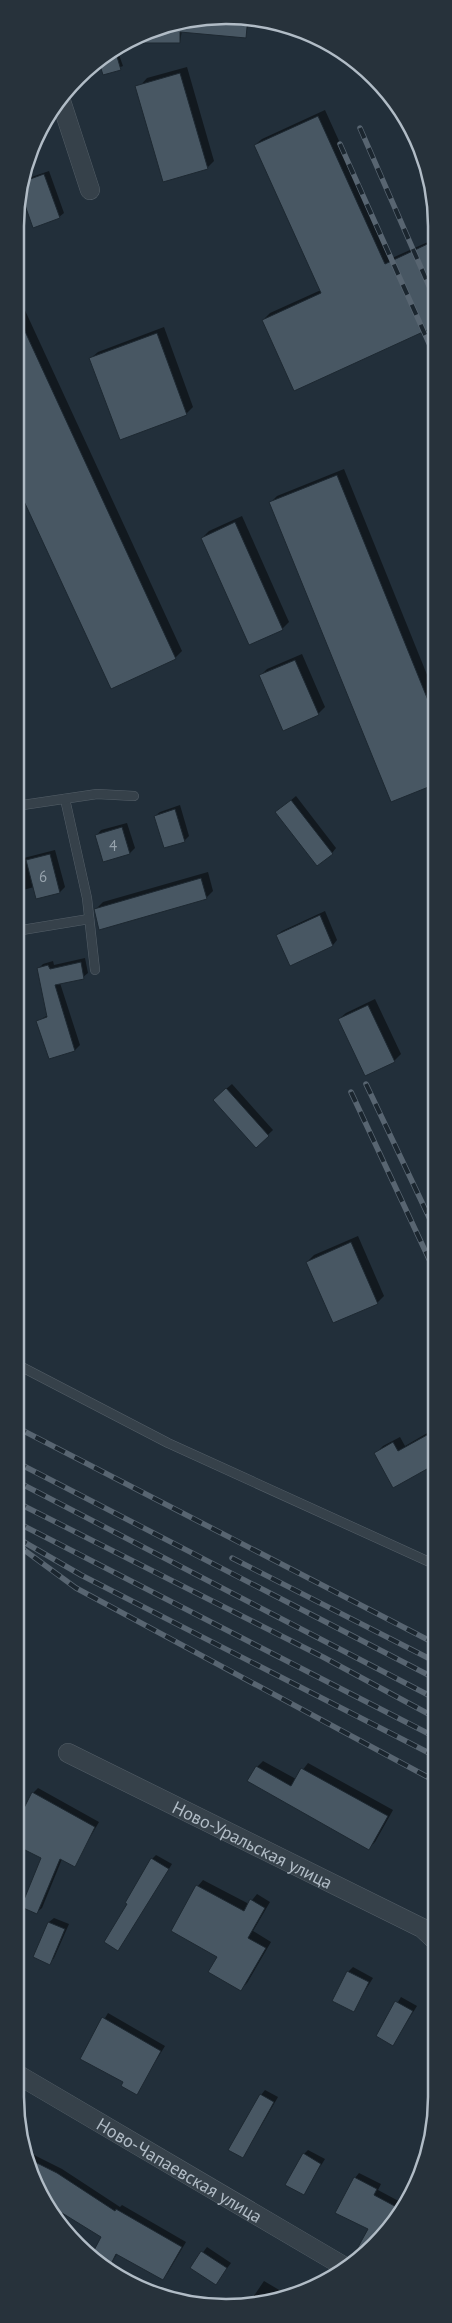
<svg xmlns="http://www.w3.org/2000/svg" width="452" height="2323" font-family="'PT Sans',sans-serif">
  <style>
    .shadow { fill: #0007 }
    .building { fill: #485763; stroke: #1d2831 }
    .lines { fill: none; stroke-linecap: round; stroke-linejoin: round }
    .lane-casing { stroke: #545f68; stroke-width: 10 }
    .street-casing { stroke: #545f68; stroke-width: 20 }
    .lane { stroke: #36414a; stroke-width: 9 }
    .street { stroke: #36414a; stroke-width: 19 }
    .rail-casing { stroke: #586571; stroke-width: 5.5 }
    .rail { stroke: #1b262f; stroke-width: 4; stroke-dasharray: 11; stroke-linecap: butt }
    .labels { text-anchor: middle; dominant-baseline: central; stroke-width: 5; stroke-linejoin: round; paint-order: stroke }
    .number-label { font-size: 15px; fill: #97a3ad }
    .street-label { font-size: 18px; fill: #b1bcc6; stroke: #1b262f }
    .rim { fill: none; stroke: #b1bcc6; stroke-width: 2.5 }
  </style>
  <rect width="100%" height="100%" fill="#222f3a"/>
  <g class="shadow">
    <path d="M 249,17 L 246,36 L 182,30 L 180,42 L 171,22 Z"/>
    <path d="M 117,49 L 123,66 L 104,74 L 99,58 Z"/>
    <path d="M 187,67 L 214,161 L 207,168 L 140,86 L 147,78 Z"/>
    <path d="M 325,110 L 392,258 L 437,238 L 436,325 L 295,389 L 263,320 L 270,313 L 321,290 L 255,145 L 262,139 Z"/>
    <path d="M 49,171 L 64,213 L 59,217 L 34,227 L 20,189 L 23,180 Z"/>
    <path d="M 17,293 L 182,651 L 175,658 L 17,481 Z"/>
    <path d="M 164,327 L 193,407 L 186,414 L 91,358 L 98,352 Z"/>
    <path d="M 344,469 L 436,697 L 436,783 L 392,801 L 270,503 L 277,496 Z"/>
    <path d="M 242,516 L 289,622 L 282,629 L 202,538 L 209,531 Z"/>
    <path d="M 302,654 L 325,707 L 318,714 L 261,675 L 267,669 Z"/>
    <path d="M 296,796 L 336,848 L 332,853 L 277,812 Z"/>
    <path d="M 180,805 L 189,836 L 184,841 L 155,816 L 160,812 Z"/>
    <path d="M 127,823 L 135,848 L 130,853 L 104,861 L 97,835 L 101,830 Z"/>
    <path d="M 55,850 L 65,887 L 60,892 L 37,898 L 34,887 L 16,892 L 16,860 Z"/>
    <path d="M 208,872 L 213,891 L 206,898 L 96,909 L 103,902 Z"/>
    <path d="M 325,911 L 337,940 L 333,945 L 290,964 L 277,935 L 282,931 Z"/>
    <path d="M 85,958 L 88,973 L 83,977 L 60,983 L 80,1045 L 75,1050 L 49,1058 L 38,1021 L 48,1015 L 38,969 L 43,964 L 53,961 L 54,965 Z"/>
    <path d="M 375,999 L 401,1054 L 394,1061 L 339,1019 L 346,1013 Z"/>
    <path d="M 232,1084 L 273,1130 L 256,1146 L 219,1095 Z"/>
    <path d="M 358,1236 L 384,1296 L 377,1303 L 307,1262 L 314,1255 Z"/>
    <path d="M 436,1428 L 436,1463 L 376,1453 L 383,1446 L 400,1437 L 405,1446 Z"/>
    <path d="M 263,1761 L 296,1779 L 308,1763 L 393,1810 L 375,1842 L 369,1848 L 257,1767 Z"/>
    <path d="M 38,1788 L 99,1822 L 74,1865 L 62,1859 L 42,1908 L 37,1912 L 43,1858 L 33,1793 Z"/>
    <path d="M 156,1855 L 172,1864 L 118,1950 L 129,1904 L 152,1859 Z"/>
    <path d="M 203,1880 L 249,1904 L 257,1894 L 270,1902 L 253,1931 L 271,1942 L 247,1983 L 241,1989 L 219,1957 L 172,1931 L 198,1886 Z"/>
    <path d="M 54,1918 L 69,1924 L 54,1958 L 50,1963 L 49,1922 Z"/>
    <path d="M 353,1967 L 373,1978 L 353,2010 L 348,1972 Z"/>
    <path d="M 401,1997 L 417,2006 L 393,2044 L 378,2036 Z"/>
    <path d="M 108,2013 L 165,2046 L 136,2093 L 124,2082 L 81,2059 Z"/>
    <path d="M 265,2090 L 278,2097 L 243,2157 L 261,2095 Z"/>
    <path d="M 308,2150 L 325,2159 L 303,2194 L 304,2154 Z"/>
    <path d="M 26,2151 L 62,2169 L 120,2207 L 122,2205 L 186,2242 L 167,2274 L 162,2279 L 118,2253 L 108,2267 L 103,2237 L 64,2213 L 59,2220 L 49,2205 L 53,2199 L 42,2194 L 31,2177 Z"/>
    <path d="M 359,2173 L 381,2184 L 378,2190 L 406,2205 L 379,2239 L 368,2232 L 370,2229 L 355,2178 Z"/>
    <path d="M 207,2247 L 231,2263 L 216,2283 L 192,2267 Z"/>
    <path d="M 264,2281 L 286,2294 L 284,2298 L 249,2303 Z"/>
  </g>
  <g class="building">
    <path d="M 248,17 L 246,38 L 180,32 L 180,43 L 129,43 L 171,22 Z"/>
    <path d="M 115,50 L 121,70 L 103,75 L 98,59 Z"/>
    <path d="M 180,73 L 208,169 L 163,182 L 135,86 Z"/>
    <path d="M 318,116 L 385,264 L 436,240 L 436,326 L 294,391 L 262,320 L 321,293 L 254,145 Z"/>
    <path d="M 44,174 L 60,218 L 33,228 L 20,191 L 22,182 Z"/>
    <path d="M 17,314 L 176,659 L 111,689 L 16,484 Z"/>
    <path d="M 157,333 L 187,415 L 120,440 L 89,358 Z"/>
    <path d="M 337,475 L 436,720 L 436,784 L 391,802 L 269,502 Z"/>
    <path d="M 235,522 L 283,630 L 249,645 L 201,538 Z"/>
    <path d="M 295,660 L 319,715 L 283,731 L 259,675 Z"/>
    <path d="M 291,800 L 333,854 L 317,866 L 275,812 Z"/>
    <path d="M 175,809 L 185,842 L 164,848 L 154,816 Z"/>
    <path d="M 122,827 L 130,854 L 103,862 L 95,835 Z"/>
    <path d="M 50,854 L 60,893 L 36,899 L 26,860 Z"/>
    <path d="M 201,878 L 207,899 L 99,930 L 94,909 Z"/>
    <path d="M 320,915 L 333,946 L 290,966 L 276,935 Z"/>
    <path d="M 81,962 L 84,979 L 55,985 L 75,1051 L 49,1059 L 36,1021 L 47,1017 L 37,968 L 48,965 L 50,969 Z"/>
    <path d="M 368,1005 L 395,1062 L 365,1076 L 338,1019 Z"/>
    <path d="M 226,1088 L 269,1136 L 256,1148 L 213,1100 Z"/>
    <path d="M 351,1242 L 378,1304 L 333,1323 L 306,1262 Z"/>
    <path d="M 436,1430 L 436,1464 L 393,1488 L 374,1453 L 393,1442 L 398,1451 Z"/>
    <path d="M 256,1766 L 291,1786 L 301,1768 L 388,1816 L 369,1850 L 247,1781 Z"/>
    <path d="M 32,1792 L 95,1827 L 75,1867 L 60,1859 L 37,1914 L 21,1907 L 41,1858 L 15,1845 L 15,1826 Z"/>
    <path d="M 151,1858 L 169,1869 L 118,1951 L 104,1942 L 127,1904 L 125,1903 Z"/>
    <path d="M 196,1885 L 244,1911 L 250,1899 L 265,1908 L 248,1938 L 266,1948 L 241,1991 L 208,1972 L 217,1957 L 171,1931 Z"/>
    <path d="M 48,1922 L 65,1929 L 50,1965 L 33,1957 Z"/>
    <path d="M 347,1971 L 369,1982 L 354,2012 L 332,2001 Z"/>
    <path d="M 395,2001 L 413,2011 L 393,2046 L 376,2036 Z"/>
    <path d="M 102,2017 L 161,2051 L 137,2095 L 121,2086 L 123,2082 L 80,2059 Z"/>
    <path d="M 260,2094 L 274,2102 L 243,2158 L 228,2150 Z"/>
    <path d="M 303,2153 L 321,2164 L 304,2195 L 285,2185 Z"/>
    <path d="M 27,2158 L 57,2173 L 115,2211 L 116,2209 L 182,2247 L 163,2280 L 116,2254 L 109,2268 L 91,2256 L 101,2237 L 62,2213 L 59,2219 L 31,2177 Z"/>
    <path d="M 354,2177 L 377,2189 L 374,2195 L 402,2210 L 365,2256 L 356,2261 L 352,2258 L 368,2229 L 335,2213 Z"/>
    <path d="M 201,2251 L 227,2268 L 216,2285 L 190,2268 Z"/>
  </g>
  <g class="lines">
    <g class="lane-casing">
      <g id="lane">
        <path d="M 65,799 L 87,898 L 95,970"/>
        <path d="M 16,806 L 97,794 L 134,796"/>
        <path d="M 16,931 L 89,919"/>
        <path d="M 16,1364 L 168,1443 L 436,1565"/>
      </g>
    </g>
    <g class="street-casing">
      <g id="street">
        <path d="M 61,101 L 90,190"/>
        <path id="s1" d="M 68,1753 L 422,1928 L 435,1940"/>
        <path id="s2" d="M 15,2073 L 345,2267"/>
      </g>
    </g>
    <use href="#lane" class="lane"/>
    <use href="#street" class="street"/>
    <g class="rail-casing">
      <g id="rail">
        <path d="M 360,128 L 436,302"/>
        <path d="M 340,144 L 436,359"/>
        <path d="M 366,1084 L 436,1232"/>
        <path d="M 351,1092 L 436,1274"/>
        <path d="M 16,1427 L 436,1644"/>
        <path d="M 16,1462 L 436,1679"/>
        <path d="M 16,1481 L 436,1699"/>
        <path d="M 16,1502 L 323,1657 L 436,1718"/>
        <path d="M 16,1522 L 435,1737"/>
        <path d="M 17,1538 L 81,1575 L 435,1756"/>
        <path d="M 16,1544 L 76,1588 L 435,1781"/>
        <path d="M 232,1558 L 436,1662"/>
      </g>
    </g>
    <use href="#rail" class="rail"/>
  </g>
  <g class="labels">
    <g class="number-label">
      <text x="113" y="845">4</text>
      <text x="43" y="876">6</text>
    </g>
    <g class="street-label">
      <text stroke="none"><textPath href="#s1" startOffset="206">Ново-Уральская улица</textPath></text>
      <text stroke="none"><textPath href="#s2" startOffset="191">Ново-Чапаевская улица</textPath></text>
    </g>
  </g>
  <path d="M0 0H452V2323H0ZM226 24H226A202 202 0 0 1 428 226V2097A202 202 0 0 1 226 2299H226A202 202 0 0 1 24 2097V226A202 202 0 0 1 226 24Z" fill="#27323b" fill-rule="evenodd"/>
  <path class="rim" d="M226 24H226A202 202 0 0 1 428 226V2097A202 202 0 0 1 226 2299H226A202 202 0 0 1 24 2097V226A202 202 0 0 1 226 24Z"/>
</svg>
